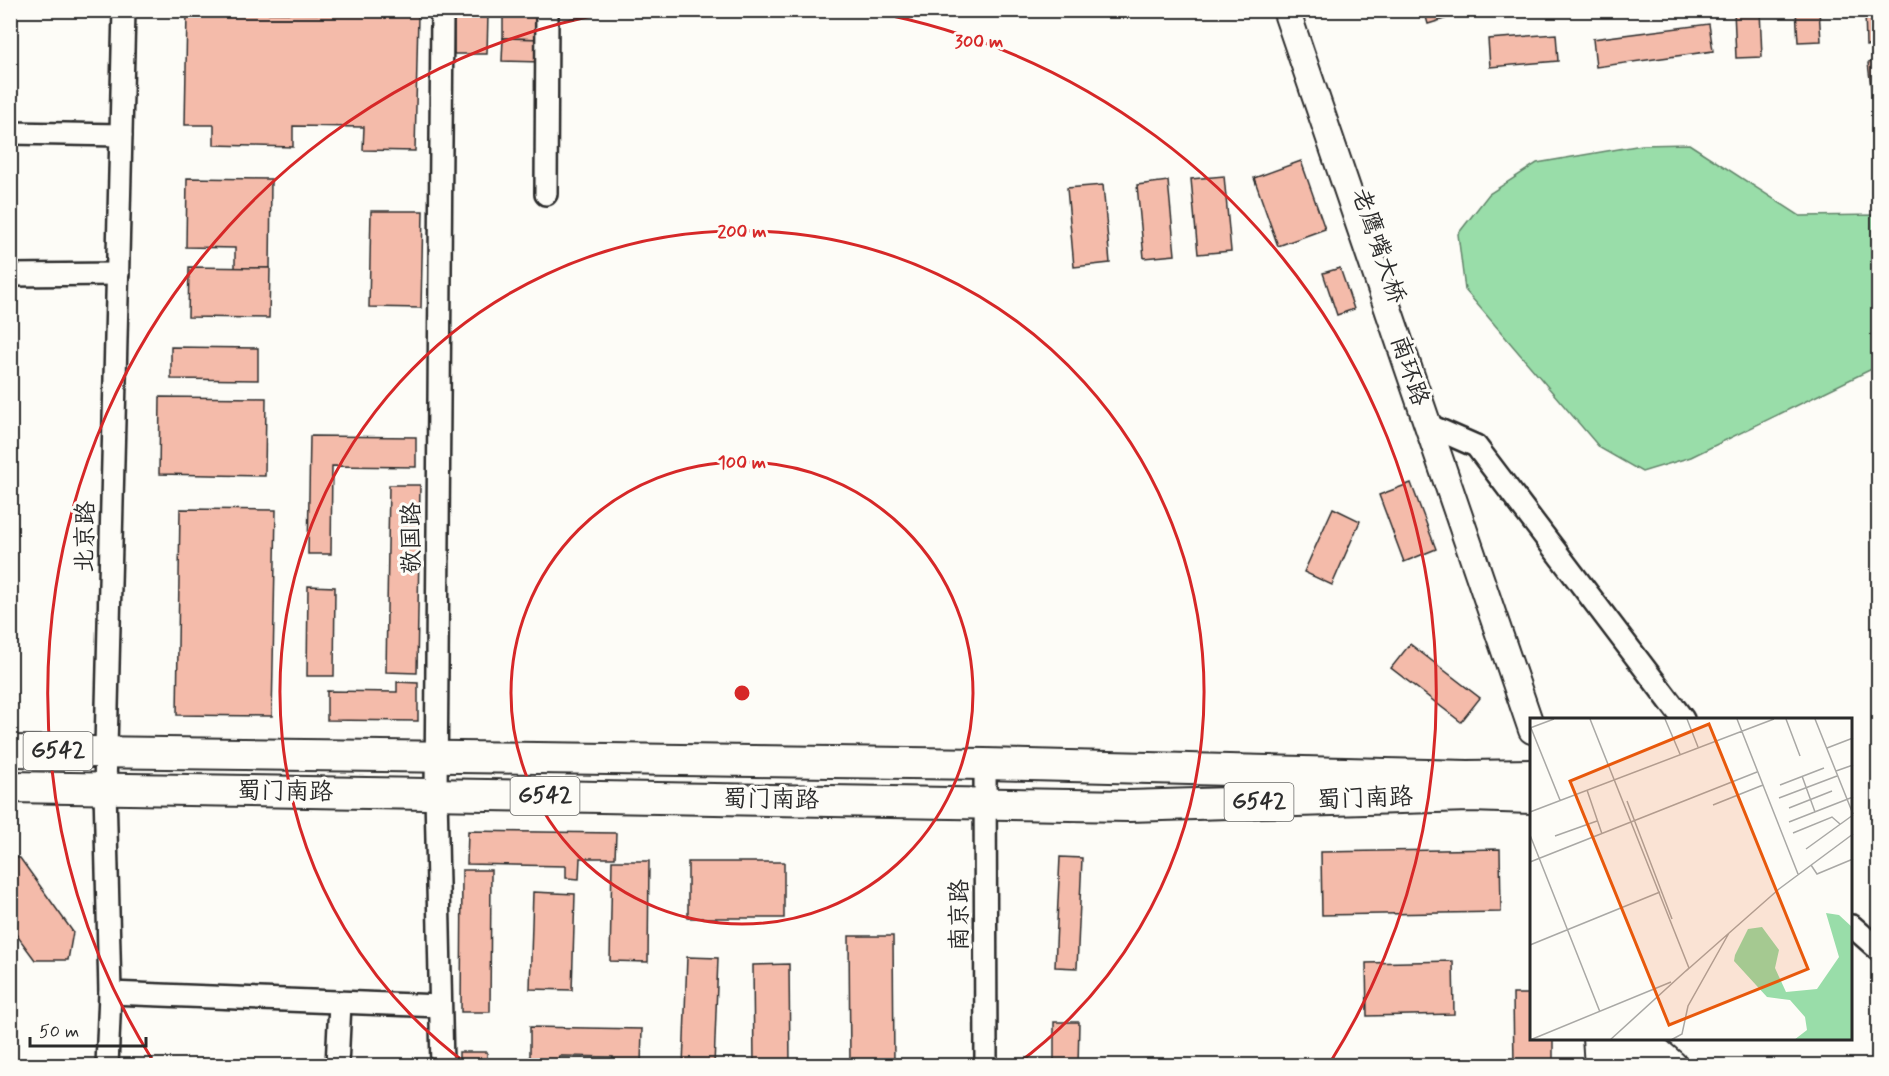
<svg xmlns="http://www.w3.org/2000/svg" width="1889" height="1076" font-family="Mynerve,'LXGW WenKai TC',sans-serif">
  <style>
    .green { fill: #99dda9; stroke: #62846a; stroke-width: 1.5 }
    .building { fill: #f4bbaa; stroke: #2b2b2b; stroke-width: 1.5 }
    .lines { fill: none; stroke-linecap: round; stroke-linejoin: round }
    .minor-casing { stroke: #2b2b2b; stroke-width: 26 }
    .major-casing { stroke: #2b2b2b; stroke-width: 30 }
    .highway-casing { stroke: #2b2b2b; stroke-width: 34 }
    .minor { stroke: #fdfcf7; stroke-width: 21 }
    .major { stroke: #fdfcf7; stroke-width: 26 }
    .highway { stroke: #fdfcf7; stroke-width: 30 }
    .ring { fill: none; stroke: #d62828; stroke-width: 3 }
    .labels { text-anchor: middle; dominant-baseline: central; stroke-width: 6; stroke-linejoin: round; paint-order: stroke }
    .shield { fill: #fdfcf7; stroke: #6a6a68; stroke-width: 1.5 }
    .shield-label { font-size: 22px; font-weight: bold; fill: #2b2b2b }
    .street-label { font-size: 24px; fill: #2b2b2b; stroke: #fdfcf7 }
    .inset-road { fill: none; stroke: #a9a8a5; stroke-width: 1.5 }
    .view { fill: #e8590c; fill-opacity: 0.15; stroke: #e8590c; stroke-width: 3 }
    .inset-edge { fill: none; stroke: #2b2b2b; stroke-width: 3 }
    .centre { fill: #d62828; stroke: #fdfcf7; stroke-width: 3 }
    .ring-label { font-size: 18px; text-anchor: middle; font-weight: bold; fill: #d62828; stroke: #fdfcf7; stroke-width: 6; stroke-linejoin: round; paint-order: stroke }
  </style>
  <rect width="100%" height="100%" fill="#fdfcf7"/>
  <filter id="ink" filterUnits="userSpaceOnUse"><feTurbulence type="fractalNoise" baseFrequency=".0167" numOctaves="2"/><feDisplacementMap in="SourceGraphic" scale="12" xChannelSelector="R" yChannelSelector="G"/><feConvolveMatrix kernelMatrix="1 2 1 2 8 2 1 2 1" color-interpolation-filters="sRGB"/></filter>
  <g filter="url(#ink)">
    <path class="green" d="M 1689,144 L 1800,216 L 1878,215 L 1878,366 L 1691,457 L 1642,472 L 1600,448 L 1465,290 L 1458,234 L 1489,194 L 1537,163 L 1642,145 Z"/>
    <g class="building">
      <rect x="462" y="10" width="26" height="4"/>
      <path d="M 503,10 L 539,10 L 539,17 L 503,16 Z"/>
      <path d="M 1424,10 L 1449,10 L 1451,17 L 1428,24 Z"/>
      <path d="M 1734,10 L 1760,10 L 1762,57 L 1736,58 Z"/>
      <path d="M 1796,10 L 1819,10 L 1821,41 L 1798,42 Z"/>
      <path d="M 1865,10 L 1878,10 L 1878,45 L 1866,46 Z"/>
      <path d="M 187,12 L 418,15 L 415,151 L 363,150 L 364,127 L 293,126 L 293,147 L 214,145 L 214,125 L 185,125 Z"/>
      <path d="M 454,14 L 488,14 L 487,54 L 454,54 Z"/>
      <path d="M 503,16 L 542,17 L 542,39 L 503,38 Z"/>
      <path d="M 1709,24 L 1713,51 L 1596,67 L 1593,39 Z"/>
      <path d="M 1556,34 L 1558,61 L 1490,67 L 1488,39 Z"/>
      <path d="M 503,38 L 542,39 L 542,62 L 502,61 Z"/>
      <path d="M 1878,61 L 1878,136 L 1877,136 L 1868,63 Z"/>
      <path d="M 1301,161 L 1325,229 L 1278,246 L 1254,178 Z"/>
      <path d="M 1224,176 L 1231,251 L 1198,254 L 1191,179 Z"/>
      <path d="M 187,178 L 271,179 L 270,268 L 235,268 L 235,248 L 186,247 Z"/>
      <path d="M 1168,181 L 1175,255 L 1144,258 L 1137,185 Z"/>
      <path d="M 1103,185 L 1110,263 L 1074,267 L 1067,188 Z"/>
      <path d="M 371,211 L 423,211 L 421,308 L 369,307 Z"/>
      <path d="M 189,267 L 270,268 L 269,318 L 188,317 Z"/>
      <path d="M 1340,268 L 1354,309 L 1337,315 L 1323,273 Z"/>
      <path d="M 171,347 L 258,348 L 258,380 L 171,379 Z"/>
      <path d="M 160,397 L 266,398 L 265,476 L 159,474 Z"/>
      <path d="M 310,436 L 416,437 L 416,467 L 332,466 L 331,554 L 308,554 Z"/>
      <path d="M 1411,483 L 1436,549 L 1404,562 L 1379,495 Z"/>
      <path d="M 389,485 L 420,485 L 417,673 L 386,672 Z"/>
      <path d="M 1333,508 L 1360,521 L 1332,585 L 1304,572 Z"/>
      <path d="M 180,509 L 276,510 L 272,716 L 177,715 Z"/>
      <path d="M 308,586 L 335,587 L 334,676 L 307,676 Z"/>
      <path d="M 1410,644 L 1480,698 L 1461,722 L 1391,668 Z"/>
      <path d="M 397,682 L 418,683 L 418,721 L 327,720 L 327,691 L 397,692 Z"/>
      <path d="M 468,831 L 616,833 L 615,858 L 580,858 L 579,879 L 566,878 L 566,866 L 467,864 Z"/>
      <path d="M 1500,849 L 1501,912 L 1322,915 L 1321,852 Z"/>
      <path d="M 10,857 L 20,858 L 73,932 L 68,960 L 35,960 L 10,926 Z"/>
      <path d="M 1060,857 L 1082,858 L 1077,968 L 1055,967 Z"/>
      <path d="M 612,861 L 649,861 L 648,962 L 610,961 Z"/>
      <rect x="688" y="862" width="96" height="56"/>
      <path d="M 462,870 L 491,870 L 490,1012 L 461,1012 Z"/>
      <path d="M 533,892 L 575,894 L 572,990 L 530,989 Z"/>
      <path d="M 849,936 L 893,936 L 894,1066 L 850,1066 Z"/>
      <path d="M 687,957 L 718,958 L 714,1066 L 683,1066 Z"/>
      <path d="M 1453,961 L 1454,1014 L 1367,1016 L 1366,963 Z"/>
      <path d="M 789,964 L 790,1066 L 754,1066 L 753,965 Z"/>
      <path d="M 1513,994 L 1532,994 L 1532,1038 L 1553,1038 L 1553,1066 L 1514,1066 Z"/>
      <path d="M 1054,1022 L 1079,1022 L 1078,1066 L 1054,1066 Z"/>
      <path d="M 530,1027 L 642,1029 L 641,1066 L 613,1066 L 613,1057 L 559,1056 L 559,1066 L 530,1066 Z"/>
      <rect x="459" y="1052" width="28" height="14"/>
    </g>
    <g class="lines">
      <g class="minor-casing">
        <g id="minor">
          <path d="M 10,133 L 121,135"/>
          <path d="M 546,194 L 547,10"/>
          <path d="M 10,275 L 118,274"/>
          <path d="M 1428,425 L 1476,446 L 1683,719"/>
          <path d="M 985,764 L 986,1066"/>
          <path d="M 1852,926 L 1878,949"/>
          <path d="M 110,993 L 440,1006"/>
          <path d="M 107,1066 L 110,993 L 105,789 L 124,10"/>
          <path d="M 337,1066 L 340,1003"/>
          <path d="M 442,1066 L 436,794 L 442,10"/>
        </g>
      </g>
      <g class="major-casing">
        <g id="major">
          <path d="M 1286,10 L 1532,730"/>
          <path d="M 1596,1038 L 1598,1066"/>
          <path d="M 1617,1038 L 1618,1066"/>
        </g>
      </g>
      <g class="highway-casing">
        <g id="highway">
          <path d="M 10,751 L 985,764 L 1468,776 L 1532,775"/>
          <path d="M 10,787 L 1129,806 L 1470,796 L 1532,798"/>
          <path d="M 1618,1040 L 1658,1054 L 1672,1066"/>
        </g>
      </g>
      <use href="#minor" class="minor"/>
      <use href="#major" class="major"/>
      <use href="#highway" class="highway"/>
    </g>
  </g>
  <g class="ring">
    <circle cx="742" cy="693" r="231"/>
    <path d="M467 1064A462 462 0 1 1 1017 1064"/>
    <path d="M153 1061A694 694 0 0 1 616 11M868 11A694 694 0 0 1 1331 1061"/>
  </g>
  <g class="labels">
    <g class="shield">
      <rect x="23.5" y="732" width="69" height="38" rx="4.5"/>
      <rect x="510.5" y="777" width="69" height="38" rx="4.5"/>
      <rect x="1224.5" y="783" width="69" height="38" rx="4.5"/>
    </g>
    <g class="shield-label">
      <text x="58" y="751">G542</text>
      <text x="545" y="796">G542</text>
      <text x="1259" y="802">G542</text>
    </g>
    <g class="street-label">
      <text transform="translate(1378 246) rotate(71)">老鹰嘴大桥</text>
      <text transform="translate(1409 371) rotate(71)">南环路</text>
      <text transform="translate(86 537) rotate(-89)">北京路</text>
      <text transform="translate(412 538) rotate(-90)">敬国路</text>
      <text transform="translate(285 792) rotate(1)">蜀门南路</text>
      <text transform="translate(1365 799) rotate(-2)">蜀门南路</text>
      <text transform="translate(771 800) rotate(1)">蜀门南路</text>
      <text transform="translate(960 915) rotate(-90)">南京路</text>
    </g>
  </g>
  <g transform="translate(1530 718)">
    <rect width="322" height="322" fill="#fdfcf7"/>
    <path d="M 296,195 L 309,197 L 322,209 L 322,322 L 264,322 L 277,312 L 275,299 L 260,282 L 237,279 L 204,243 L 205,237 L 218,211 L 232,209 L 249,232 L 245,250 L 256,274 L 287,271 L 309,239 Z" fill="#99dda9"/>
    <path class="inset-road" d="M 60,1 L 159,250M 135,1 L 150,36M 157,1 L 168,29M 207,1 L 268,156M 256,1 L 270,38M 285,1 L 323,96M 0,10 L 24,1M 1,10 L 30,82M 297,30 L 323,20M 306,53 L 323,47M 272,58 L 285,94M 250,67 L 294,50M 57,72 L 72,116M 249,80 L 307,58M 97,83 L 142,201M 183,87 L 233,67M 259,90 L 302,73M 0,94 L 244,1M 259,104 L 323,79M 263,115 L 302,99 L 310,106M 0,117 L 70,294M 25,118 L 67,103M 276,131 L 323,97M 0,144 L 227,54M 281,147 L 287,156 L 323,141M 0,227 L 130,174M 156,253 L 249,171 L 323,116M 0,322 L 141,264M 80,322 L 159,250M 141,322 L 152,316 L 158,288 L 199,215"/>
    <path class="view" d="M 179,6 L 278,251 L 139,307 L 40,63 Z"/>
    <rect width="322" height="322" class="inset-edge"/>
  </g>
  <circle cx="742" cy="693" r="9" class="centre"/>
  <g class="ring-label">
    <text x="979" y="47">300 m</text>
    <text x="742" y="237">200 m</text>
    <text x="742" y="468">100 m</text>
  </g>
  <rect width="1889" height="1076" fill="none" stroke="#fdfcf7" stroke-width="36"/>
  <rect x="18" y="18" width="1853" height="1040" fill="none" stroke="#2b2b2b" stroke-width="2" filter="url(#ink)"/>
  <path d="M30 1037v9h116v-9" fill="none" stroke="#2b2b2b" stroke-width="3"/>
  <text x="39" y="1037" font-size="18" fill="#2b2b2b" stroke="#fdfcf7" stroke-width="4.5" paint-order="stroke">50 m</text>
</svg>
